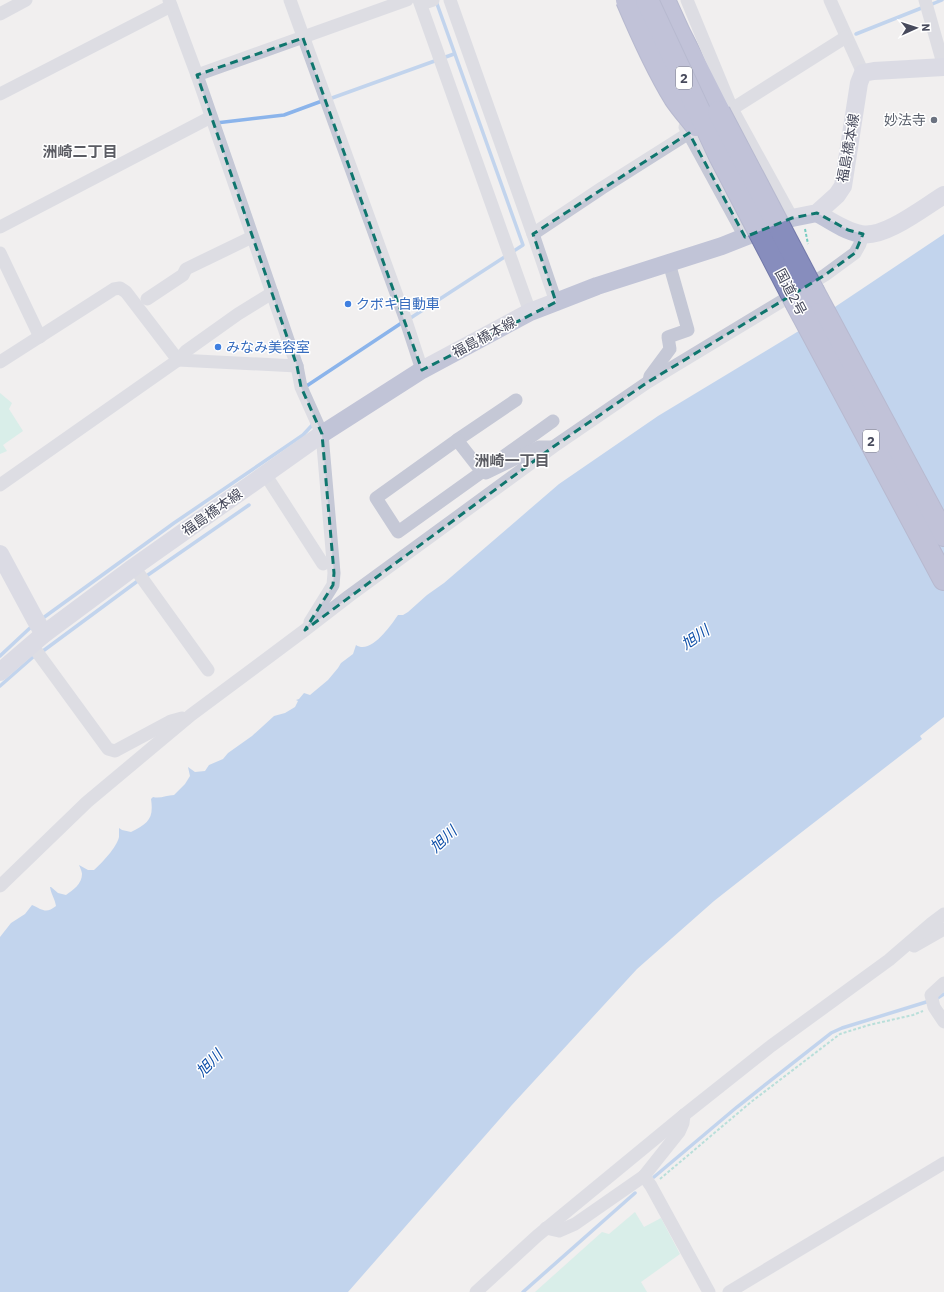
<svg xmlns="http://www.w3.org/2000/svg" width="944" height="1292" font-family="'IBM Plex Sans','Noto Sans JP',sans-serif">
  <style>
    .green { fill: #bdeee2 }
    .water { fill: #8bb4eb }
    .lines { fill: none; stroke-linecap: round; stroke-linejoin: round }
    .stream { stroke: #8bb4eb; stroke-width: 3.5 }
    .highway-casing { stroke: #7278a9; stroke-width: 24 }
    .path { stroke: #76ccc1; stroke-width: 2; stroke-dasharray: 3 2; stroke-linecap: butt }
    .street { stroke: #c5c8d6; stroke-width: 13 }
    .secondary { stroke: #c1c4d7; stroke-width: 18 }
    .highway { stroke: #878dbd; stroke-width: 22 }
    .highway-bridge-casing { stroke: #7278a9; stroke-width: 24; stroke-linecap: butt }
    .highway-bridge { stroke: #878dbd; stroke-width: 22 }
    .marked { fill: none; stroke: #0f766e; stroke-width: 3; stroke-dasharray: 8 5; stroke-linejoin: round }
    .worship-dot { fill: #6b7280; stroke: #fff; stroke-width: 1.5 }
    .shop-dot { fill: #3f7fe0; stroke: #fff; stroke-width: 1.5 }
    .labels { text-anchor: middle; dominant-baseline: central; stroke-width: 3; stroke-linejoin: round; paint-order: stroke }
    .shield { fill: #fff; stroke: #7e808d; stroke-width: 1 }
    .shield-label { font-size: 13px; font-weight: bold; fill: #474a5c }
    .worship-label { font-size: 14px; fill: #5b616d; stroke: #fff; text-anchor: end }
    .street-label { font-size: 14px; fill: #474a5c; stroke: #fff }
    .shop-label { font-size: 14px; fill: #366cbe; stroke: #fff; text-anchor: start }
    .neighbourhood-label { font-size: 15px; font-weight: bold; fill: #5b5c63; stroke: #fff }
    .water-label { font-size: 15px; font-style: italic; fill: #0e4fa8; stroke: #fff }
  </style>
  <rect width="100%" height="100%" fill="#f1efef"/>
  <g class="green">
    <path d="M 0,393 L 12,403 L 9,409 L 23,431 L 3,445 L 7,451 L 0,454 Z"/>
    <path d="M 635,1212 L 644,1227 L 661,1218 L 680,1254 L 641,1282 L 647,1292 L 535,1292 L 602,1232 L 609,1234 Z"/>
  </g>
  <path class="water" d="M 944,234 L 944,717 L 920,736 L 922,739 L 798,835 L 714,901 L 637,969 L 511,1106 L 348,1292 L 0,1292 L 0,937 L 11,923 L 25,914 L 32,905 C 43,910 46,914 56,906 C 55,899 51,894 50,887 L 51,887 L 58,893 L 66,895 C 73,890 82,884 82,874 C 82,872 80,867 79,865 L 88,870 L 94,870 C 101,864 117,847 119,837 C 119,834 119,831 119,828 L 122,830 L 131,832 C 148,823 154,819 151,799 L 153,797 C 160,799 167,795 174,795 L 185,784 L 190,776 L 188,767 L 195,772 L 205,771 L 209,765 L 223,759 L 228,753 L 252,736 L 274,716 L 285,713 L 295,707 L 298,701 L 296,700 L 299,699 L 304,693 L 310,695 L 328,680 L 338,668 L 341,663 L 353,654 L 356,645 C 371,655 391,625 398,615 L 403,615 L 408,612 L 427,595 L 444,583 L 559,484 L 658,416 L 802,329 Z"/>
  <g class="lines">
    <g class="stream">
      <path d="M 930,5 L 942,0"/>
      <path d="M 856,34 L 924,7"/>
      <path d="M 332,98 L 454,54"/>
      <path d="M 216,123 L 284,115 L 322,101"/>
      <path d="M 409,319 L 523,245 L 436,1"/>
      <path d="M 305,387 L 403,322"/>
      <path d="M 145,577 L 249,505"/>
      <path d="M 43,618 L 174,523 L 303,435 L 315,422"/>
      <path d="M 43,651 L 139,580"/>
      <path d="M 0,656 L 31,627"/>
      <path d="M 0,686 L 33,657"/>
      <path d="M 654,1177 L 737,1107 L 831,1033 L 842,1028 L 936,999 L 944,994"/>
      <path d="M 523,1292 L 635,1193"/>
    </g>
    <g class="highway-casing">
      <g id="highway">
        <path d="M 664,0 L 679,33 L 719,112"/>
        <path d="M 814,293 L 944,535"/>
        <path d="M 797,304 L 944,579"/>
      </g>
    </g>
    <g class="path">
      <path d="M 805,229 L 808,244"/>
      <path d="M 660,1179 L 751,1102 L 840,1034 L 869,1025 L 913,1015 L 923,1011"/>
    </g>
    <g class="street">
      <path d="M 169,0 L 197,75 L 272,293 L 297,366 L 301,387 L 322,434 L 334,573 L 333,585 L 310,622"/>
      <path d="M 290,0 L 405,318 L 422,370"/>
      <path d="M 419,0 L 530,312"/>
      <path d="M 450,0 L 534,237 L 556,302"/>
      <path d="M 687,0 L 732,109 L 792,218"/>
      <path d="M 830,0 L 863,73"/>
      <path d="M 925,0 L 944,67"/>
      <path d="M 421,4 L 433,0"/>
      <path d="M 0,14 L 26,0"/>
      <path d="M 197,75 L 407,0"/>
      <path d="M 0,94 L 171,6"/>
      <path d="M 685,127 L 745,237"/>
      <path d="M 0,227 L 211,117"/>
      <path d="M 533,234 L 602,188 L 689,133 L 732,109 L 846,37"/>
      <path d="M 0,253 L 40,337"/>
      <path d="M 147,299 L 183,275 L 186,269 L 252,237"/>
      <path d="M 0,362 L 114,289 L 120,288 L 126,292 L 178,360 L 297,366"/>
      <path d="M 649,381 L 650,376 L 670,349 L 668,337 L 688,330 L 669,263"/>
      <path d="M 516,400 L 457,440 L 376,498 L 398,532 L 553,421"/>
      <path d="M 457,440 L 482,472 L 486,473 L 539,447 L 551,447"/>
      <path d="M 265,474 L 323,564"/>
      <path d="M 0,485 L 178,360 L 186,351 L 238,314 L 272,293"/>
      <path d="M 134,567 L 208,670"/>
      <path d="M 32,645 L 108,749 L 115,751 L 171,721 L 182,718"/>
      <path d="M 0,886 L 87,802 L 191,715 L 305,630 L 349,596 L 553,447 L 648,382 L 825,275 L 855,253 L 860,244 L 863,234"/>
      <path d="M 914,946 L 944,929"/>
      <path d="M 944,983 L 931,995 L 934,1007 L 944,1022"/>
      <path d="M 684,1115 L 683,1123 L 679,1132 L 644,1176 L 651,1186 L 709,1292"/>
      <path d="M 546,1228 L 559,1231 L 575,1224 L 644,1176"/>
      <path d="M 476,1292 L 537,1236 L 684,1115 L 771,1046 L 889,960 L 932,923 L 944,914"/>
      <path d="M 729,1292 L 944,1163"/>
    </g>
    <g class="secondary">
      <path d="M 817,213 C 831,221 845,231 861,234 C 884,239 924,207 944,195"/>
      <path d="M 0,554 L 35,619 L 44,634"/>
      <path d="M 0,672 L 44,634 L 134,567 L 322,434 L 422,370 L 530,312 L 556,302 L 597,286 L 722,246 L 792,218 L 817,213 L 837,195 L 843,186 L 859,83 L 863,73 L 874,71 L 944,67"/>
    </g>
    <use href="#highway" class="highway"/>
    <g class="highway-bridge-casing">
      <g id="highway-bridge">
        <path d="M 627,0 C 641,33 656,67 675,98 C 681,107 689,116 696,125"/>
        <path d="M 647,0 L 720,156 L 797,304"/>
        <path d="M 719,112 L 814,293"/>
      </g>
    </g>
    <use href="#highway-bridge" class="highway-bridge"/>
  </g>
  <path d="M0 0H944V1292H0ZM 303,38 L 422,370 L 556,302 L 533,234 L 689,133 L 745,237 L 792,218 L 817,213 L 848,230 L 863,234 L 855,253 L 825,275 L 648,382 L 553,447 L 305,630 L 333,585 L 334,573 L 322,434 L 301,387 L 297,366 L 197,75 Z" fill="#f1efef" fill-opacity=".55" fill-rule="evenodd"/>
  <path class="marked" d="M 303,38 L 422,370 L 556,302 L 533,234 L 689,133 L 745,237 L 792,218 L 817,213 L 848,230 L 863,234 L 855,253 L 825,275 L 648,382 L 553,447 L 305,630 L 333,585 L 334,573 L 322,434 L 301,387 L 297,366 L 197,75 Z"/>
  <circle class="worship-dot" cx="934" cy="120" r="4"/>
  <g class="shop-dot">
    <circle cx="348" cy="304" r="4"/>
    <circle cx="218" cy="347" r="4"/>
  </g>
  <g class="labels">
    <g class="shield">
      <rect x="676" y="67" width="16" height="22" rx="3"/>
      <rect x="863" y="430" width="16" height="22" rx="3"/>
    </g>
    <g class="shield-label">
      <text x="684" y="78">2</text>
      <text x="871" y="441">2</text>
    </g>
    <g class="worship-label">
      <text x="926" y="120">妙法寺</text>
    </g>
    <g class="street-label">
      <text transform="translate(848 148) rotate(-80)">福島橋本線</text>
      <text transform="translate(791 292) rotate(62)">国道2号</text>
      <text transform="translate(484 337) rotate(-28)">福島橋本線</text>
      <text transform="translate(212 512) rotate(-35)">福島橋本線</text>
    </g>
    <g class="shop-label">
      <text x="356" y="304">クボキ自動車</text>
      <text x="226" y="347">みなみ美容室</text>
    </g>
    <g class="neighbourhood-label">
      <text x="80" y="151">洲崎二丁目</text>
      <text x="512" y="460">洲崎一丁目</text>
    </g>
    <g class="water-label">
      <text transform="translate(695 637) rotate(-34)">旭川</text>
      <text transform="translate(443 839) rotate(-43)">旭川</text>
      <text transform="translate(209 1063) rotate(-46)">旭川</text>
    </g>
  </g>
  <g transform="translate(916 28) rotate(87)" stroke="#ffffff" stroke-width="3" paint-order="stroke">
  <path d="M0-3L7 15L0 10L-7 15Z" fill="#474a5c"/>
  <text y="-6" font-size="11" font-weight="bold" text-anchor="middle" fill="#474a5c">N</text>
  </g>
</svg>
